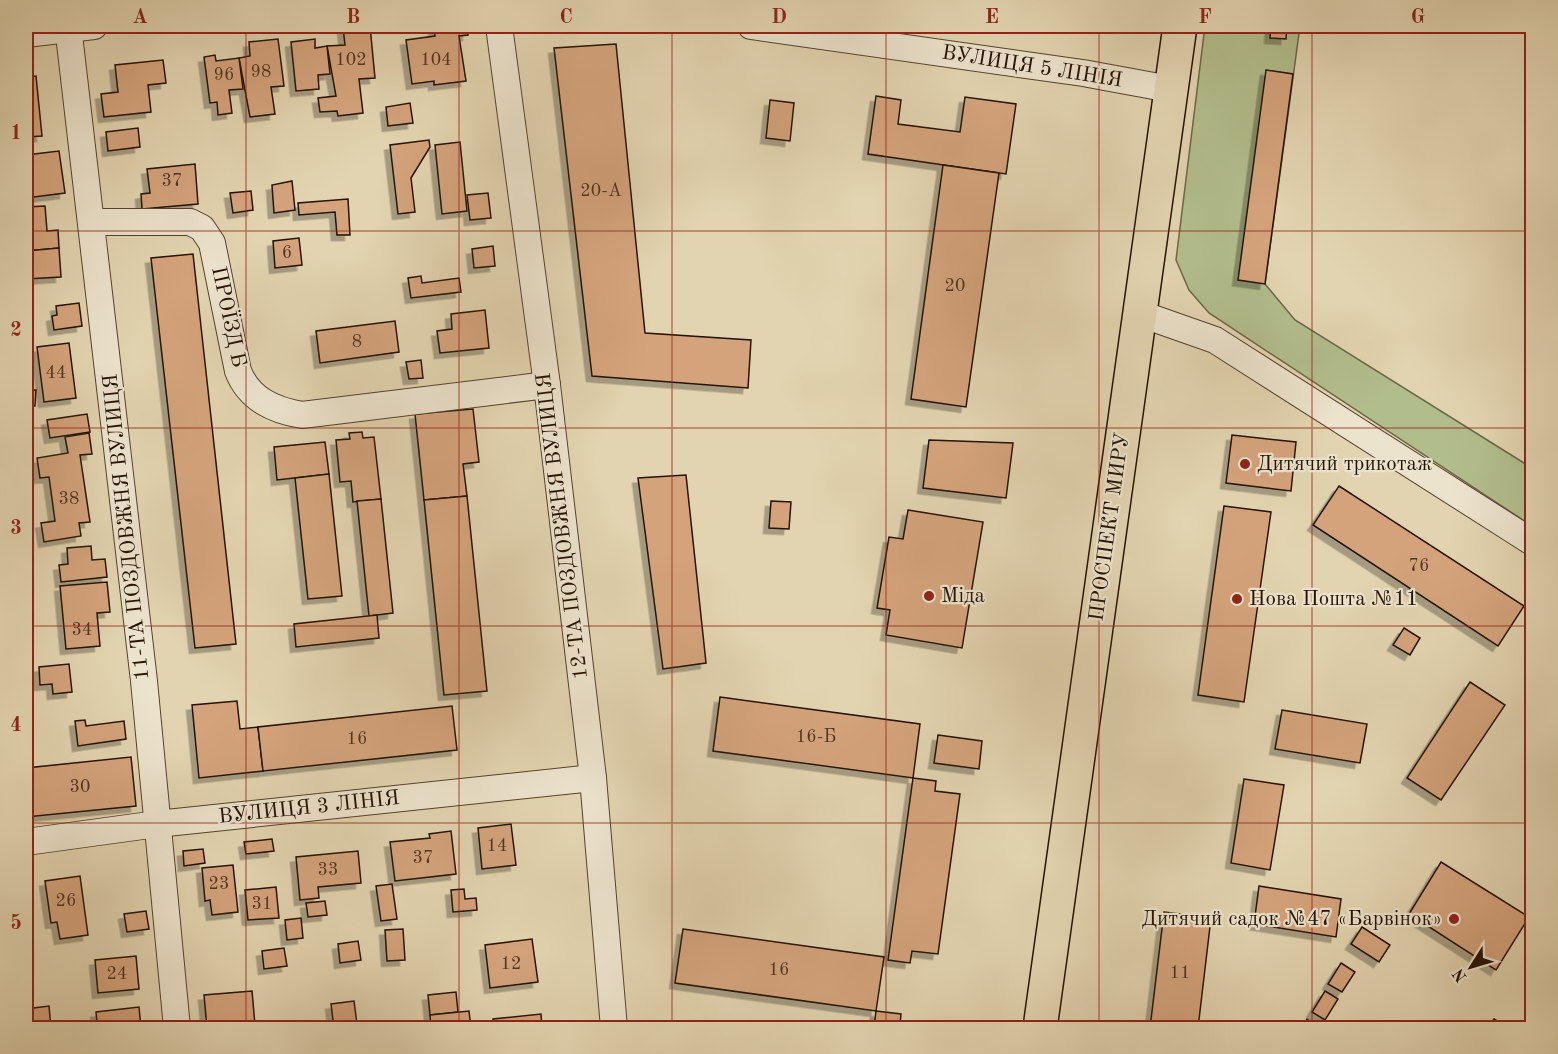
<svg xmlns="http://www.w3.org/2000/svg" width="1558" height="1054" font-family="'Old Standard TT',serif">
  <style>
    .green { fill: #b2bd8c; stroke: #6b6846; stroke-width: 1.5 }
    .building { fill: #d4a37b; stroke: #241201; stroke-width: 1.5; filter: url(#shadow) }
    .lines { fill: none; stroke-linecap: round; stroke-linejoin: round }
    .minor-casing { stroke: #54422d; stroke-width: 28 }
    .major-casing { stroke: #241201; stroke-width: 36 }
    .minor { stroke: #ece3cc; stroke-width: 26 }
    .major { stroke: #e2d4b0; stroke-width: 33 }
    .grid { fill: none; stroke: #8f2418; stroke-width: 1.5; stroke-opacity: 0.55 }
    .poi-dot { fill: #8f2418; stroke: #ece3cc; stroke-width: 2 }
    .labels { text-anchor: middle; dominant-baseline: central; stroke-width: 4.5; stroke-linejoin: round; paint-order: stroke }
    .number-label { font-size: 18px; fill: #503620 }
    .street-label { font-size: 21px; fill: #241201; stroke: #ece3cc }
    .poi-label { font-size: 21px; fill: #241201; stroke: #ece3cc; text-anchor: start }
    .neatline { fill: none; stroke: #8f2418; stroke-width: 2 }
    .grid-label { font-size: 20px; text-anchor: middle; font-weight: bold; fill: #8f2418 }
  </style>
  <defs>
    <filter id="shadow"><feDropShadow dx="-5.5" dy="5.5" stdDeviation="0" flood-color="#0004"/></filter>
  </defs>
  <rect width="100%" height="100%" fill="#e2d4b0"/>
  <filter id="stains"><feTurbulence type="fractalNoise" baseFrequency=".00333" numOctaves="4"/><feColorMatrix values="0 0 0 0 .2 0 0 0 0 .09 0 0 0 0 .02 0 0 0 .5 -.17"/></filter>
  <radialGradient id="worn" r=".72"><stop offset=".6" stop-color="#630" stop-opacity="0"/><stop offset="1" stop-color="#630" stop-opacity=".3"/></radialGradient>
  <path class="green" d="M 1205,26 L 1300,26 L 1265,284 L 1295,320 L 1532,468 L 1532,526 L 1209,313 L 1189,290 L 1176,260 Z"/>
  <g class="building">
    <path d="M 370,26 L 375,78 L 359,79 L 363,113 L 338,116 L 337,111 L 320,112 L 318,98 L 336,96 L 327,46 L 345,45 L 343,27 Z"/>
    <path d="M 434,26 L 467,26 L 468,35 L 459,36 L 466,81 L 434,85 L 434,81 L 412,84 L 406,40 L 435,36 Z"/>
    <path d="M 1271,26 L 1287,26 L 1286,39 L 1270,38 Z"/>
    <path d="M 278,39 L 284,86 L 271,87 L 275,114 L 250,117 L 239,58 L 250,56 L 249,42 Z"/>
    <path d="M 315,39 L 315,48 L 327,46 L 330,74 L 318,75 L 319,89 L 296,91 L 291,42 Z"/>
    <path d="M 616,44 L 645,333 L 751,340 L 748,388 L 592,376 L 554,48 Z"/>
    <path d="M 215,55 L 216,61 L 239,58 L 243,89 L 229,90 L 232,113 L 218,115 L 217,102 L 210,103 L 204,57 Z"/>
    <path d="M 163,60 L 166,83 L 148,85 L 151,112 L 104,117 L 101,94 L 118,92 L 115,65 Z"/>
    <path d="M 1266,70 L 1293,74 L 1265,284 L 1238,280 Z"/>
    <path d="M 36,76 L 42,136 L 26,137 L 26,77 Z"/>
    <path d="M 876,96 L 901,100 L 898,124 L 960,132 L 965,97 L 1016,104 L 1006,174 L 868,154 Z"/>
    <path d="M 770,100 L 794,103 L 790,141 L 766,138 Z"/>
    <path d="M 410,103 L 413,123 L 388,126 L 386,107 Z"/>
    <path d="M 138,128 L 140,147 L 108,151 L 106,132 Z"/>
    <path d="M 429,140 L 430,147 L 411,178 L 415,212 L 398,214 L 390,145 Z"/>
    <path d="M 460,142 L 467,211 L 442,214 L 435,145 Z"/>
    <path d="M 59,151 L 65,193 L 26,198 L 26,155 Z"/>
    <path d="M 195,164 L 198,204 L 142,209 L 141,194 L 150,193 L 147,169 Z"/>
    <path d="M 943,165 L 999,173 L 966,407 L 911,399 Z"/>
    <path d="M 292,181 L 295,210 L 274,213 L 272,185 Z"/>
    <path d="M 251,191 L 253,210 L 233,213 L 230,193 Z"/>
    <path d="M 488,193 L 491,218 L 470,220 L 467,195 Z"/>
    <path d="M 348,199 L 350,235 L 337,235 L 335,212 L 299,215 L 298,203 Z"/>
    <path d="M 45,206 L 47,231 L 58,230 L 59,248 L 26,251 L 26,207 Z"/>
    <path d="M 299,238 L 302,265 L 275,268 L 273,241 Z"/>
    <path d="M 493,246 L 495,266 L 474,268 L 472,249 Z"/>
    <path d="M 59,248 L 61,277 L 26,279 L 26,251 Z"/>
    <path d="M 193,254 L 236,644 L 195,648 L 151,258 Z"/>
    <path d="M 421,276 L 422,283 L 459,278 L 461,292 L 411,298 L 408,278 Z"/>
    <path d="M 79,303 L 82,326 L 54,330 L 52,316 L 57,315 L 56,306 Z"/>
    <path d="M 485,310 L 489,348 L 440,353 L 437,331 L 452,329 L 451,314 Z"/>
    <path d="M 395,321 L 399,352 L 320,363 L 316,331 Z"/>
    <path d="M 69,343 L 76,398 L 44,402 L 37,347 Z"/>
    <path d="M 421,360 L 423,378 L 409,379 L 406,362 Z"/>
    <path d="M 26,390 L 36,390 L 35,406 L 26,406 Z"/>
    <path d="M 473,409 L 479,462 L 463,464 L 467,496 L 424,500 L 415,414 Z"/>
    <path d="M 87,414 L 90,432 L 50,438 L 47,420 Z"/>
    <path d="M 362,432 L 363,438 L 374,437 L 381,499 L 353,502 L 351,481 L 340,482 L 336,440 L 350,439 L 349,433 Z"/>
    <path d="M 89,433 L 92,454 L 80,455 L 90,522 L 79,523 L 81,536 L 44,542 L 41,523 L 55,521 L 49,477 L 40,478 L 37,458 L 68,453 L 65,437 Z"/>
    <path d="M 1232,435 L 1296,442 L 1291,491 L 1226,483 Z"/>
    <path d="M 929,440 L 1013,443 L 1006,498 L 923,488 Z"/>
    <path d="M 325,442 L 329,474 L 277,480 L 274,447 Z"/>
    <path d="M 329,474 L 342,596 L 308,599 L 295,478 Z"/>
    <path d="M 686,475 L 706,663 L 663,669 L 638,478 Z"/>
    <path d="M 1339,486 L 1524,606 L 1498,646 L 1313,525 Z"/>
    <path d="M 467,496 L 487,691 L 444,695 L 424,500 Z"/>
    <path d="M 381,499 L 393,613 L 369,616 L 357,501 Z"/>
    <path d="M 771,501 L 791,502 L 789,529 L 769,528 Z"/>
    <path d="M 1224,506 L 1271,512 L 1244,702 L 1198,695 Z"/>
    <path d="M 908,510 L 983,522 L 962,648 L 886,635 L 890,610 L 877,608 L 889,537 L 903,539 Z"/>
    <path d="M 91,546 L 92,560 L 105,559 L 107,577 L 61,582 L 59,565 L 68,564 L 67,548 Z"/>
    <path d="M 107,582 L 110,612 L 97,613 L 100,646 L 66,649 L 60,586 Z"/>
    <path d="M 377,615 L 379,638 L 296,647 L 294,624 Z"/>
    <path d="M 1404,628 L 1420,638 L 1410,655 L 1393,645 Z"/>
    <path d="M 69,664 L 72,692 L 53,694 L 52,684 L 40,685 L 39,667 Z"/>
    <path d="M 1470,682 L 1505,705 L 1441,800 L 1407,778 Z"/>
    <path d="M 720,697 L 920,724 L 913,778 L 713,751 Z"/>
    <path d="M 237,701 L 240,729 L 258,727 L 263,771 L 199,778 L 192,705 Z"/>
    <path d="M 452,706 L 457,750 L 263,771 L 258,727 Z"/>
    <path d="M 1282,710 L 1367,724 L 1360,763 L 1275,749 Z"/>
    <path d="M 85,720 L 86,726 L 124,721 L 126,739 L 78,746 L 75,721 Z"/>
    <path d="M 938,735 L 982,741 L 979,769 L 934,763 Z"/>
    <path d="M 131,757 L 136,806 L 26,817 L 26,768 Z"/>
    <path d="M 913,778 L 936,781 L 935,791 L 960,794 L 938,954 L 912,951 L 910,963 L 888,960 Z"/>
    <path d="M 1244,779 L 1284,785 L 1270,870 L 1231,863 Z"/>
    <path d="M 511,824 L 516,865 L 482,869 L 478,828 Z"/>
    <path d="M 451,831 L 456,874 L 395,881 L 390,842 L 430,838 L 429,834 Z"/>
    <path d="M 272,839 L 274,851 L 246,854 L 244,842 Z"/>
    <path d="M 203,849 L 205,863 L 184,866 L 183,851 Z"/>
    <path d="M 358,851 L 361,883 L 318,887 L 319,898 L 300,900 L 296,857 Z"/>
    <path d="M 1441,862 L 1529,917 L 1496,970 L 1409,914 Z"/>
    <path d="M 233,865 L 238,912 L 212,915 L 210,900 L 205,901 L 202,868 Z"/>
    <path d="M 80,876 L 88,935 L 60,939 L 57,922 L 51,923 L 45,881 Z"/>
    <path d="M 392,884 L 397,919 L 381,921 L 376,886 Z"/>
    <path d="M 1259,886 L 1341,899 L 1336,937 L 1254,924 Z"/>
    <path d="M 276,887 L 279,918 L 248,920 L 245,890 Z"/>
    <path d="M 464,889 L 465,899 L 476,898 L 477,910 L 453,912 L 451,890 Z"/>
    <path d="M 325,901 L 327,915 L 308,917 L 306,903 Z"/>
    <path d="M 146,911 L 149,929 L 127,932 L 124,914 Z"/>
    <path d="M 1164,912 L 1211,918 L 1198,1028 L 1150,1028 Z"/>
    <path d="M 301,918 L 303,938 L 287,940 L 285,920 Z"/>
    <path d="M 1362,927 L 1390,945 L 1379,962 L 1351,944 Z"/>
    <path d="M 403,929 L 405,960 L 387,961 L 385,930 Z"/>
    <path d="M 683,929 L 884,957 L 876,1011 L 675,983 Z"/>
    <path d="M 532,939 L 538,982 L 490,988 L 485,945 Z"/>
    <path d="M 358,941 L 361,960 L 340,963 L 338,944 Z"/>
    <path d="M 284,948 L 287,966 L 264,969 L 262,951 Z"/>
    <path d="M 136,956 L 139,989 L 98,993 L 95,960 Z"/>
    <path d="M 1341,963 L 1355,972 L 1342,992 L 1328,984 Z"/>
    <path d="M 252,991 L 255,1025 L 207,1028 L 204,995 Z"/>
    <path d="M 1325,991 L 1338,999 L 1325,1020 L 1312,1012 Z"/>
    <path d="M 456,992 L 458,1012 L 430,1015 L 428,995 Z"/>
    <path d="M 354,1001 L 357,1024 L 376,1022 L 377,1028 L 334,1028 L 331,1004 Z"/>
    <path d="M 49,1006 L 51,1028 L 29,1028 L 26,1009 Z"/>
    <path d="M 139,1007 L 141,1028 L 72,1028 L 71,1025 L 97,1022 L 96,1012 Z"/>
    <path d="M 469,1011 L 471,1028 L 431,1028 L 430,1015 Z"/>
    <path d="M 876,1011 L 901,1014 L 900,1025 L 921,1028 L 874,1028 Z"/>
    <path d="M 541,1014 L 542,1028 L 494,1028 L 493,1019 Z"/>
    <path d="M 1307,1019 L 1320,1028 L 1301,1028 Z"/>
    <path d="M 1494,1019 L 1507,1027 L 1506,1028 L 1487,1028 Z"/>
    <path d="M 255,1025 L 256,1028 L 215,1028 Z"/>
  </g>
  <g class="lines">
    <g class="minor-casing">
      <g id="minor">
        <path d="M 68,26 L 144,681 L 177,1028"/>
        <path d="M 499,26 L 547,385 L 593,778 L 614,1028"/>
        <path d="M 751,26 L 1083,73 L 1170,89"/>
        <path d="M 26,34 L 94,26"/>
        <path d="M 93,222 L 190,222 L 202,228 L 212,243 L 238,371 C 249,399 273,410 302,415 L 547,385"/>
        <path d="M 1141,314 L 1215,340 L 1532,542"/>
        <path d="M 26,842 L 157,824 L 593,778"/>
      </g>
    </g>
    <g class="major-casing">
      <path id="major" d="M 1040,1028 L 1180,26"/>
    </g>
    <use href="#minor" class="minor"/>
    <use href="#major" class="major"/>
  </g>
  <path class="grid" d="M 246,26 L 246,1028M 459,26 L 459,1028M 672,26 L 672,1028M 886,26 L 886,1028M 1099,26 L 1099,1028M 1312,26 L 1312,1028M 26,231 L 1532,231M 26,428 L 1532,428M 26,626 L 1532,626M 26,823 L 1532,823"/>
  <g class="poi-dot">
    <circle cx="1245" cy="464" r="6"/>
    <circle cx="929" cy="596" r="6"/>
    <circle cx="1237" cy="599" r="6"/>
    <circle cx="1454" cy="919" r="6"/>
  </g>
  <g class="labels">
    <g class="number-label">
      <text x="351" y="60">102</text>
      <text x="436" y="60">104</text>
      <text x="261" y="72">98</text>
      <text x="224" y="75">96</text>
      <text x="172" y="181">37</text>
      <text x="601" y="191">20-А</text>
      <text x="287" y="253">6</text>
      <text x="955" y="286">20</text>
      <text x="357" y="342">8</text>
      <text x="56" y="373">44</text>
      <text x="69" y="499">38</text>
      <text x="1419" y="566">76</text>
      <text x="82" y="630">34</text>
      <text x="816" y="737">16-Б</text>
      <text x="357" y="739">16</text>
      <text x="80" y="787">30</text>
      <text x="497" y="846">14</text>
      <text x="423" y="858">37</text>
      <text x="328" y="870">33</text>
      <text x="219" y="884">23</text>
      <text x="66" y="901">26</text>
      <text x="262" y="904">31</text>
      <text x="511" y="964">12</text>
      <text x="779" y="970">16</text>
      <text x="1180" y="973">11</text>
      <text x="117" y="974">24</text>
    </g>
    <g class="street-label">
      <text transform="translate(1032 67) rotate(9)">ВУЛИЦЯ 5 ЛІНІЯ</text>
      <text transform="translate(228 317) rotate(78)">ПРОЇЗД Б</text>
      <text transform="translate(563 526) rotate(-97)">12-ТА ПОЗДОВЖНЯ ВУЛИЦЯ</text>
      <text transform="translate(127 527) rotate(-96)">11-ТА ПОЗДОВЖНЯ ВУЛИЦЯ</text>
      <text transform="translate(1110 527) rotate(-82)">ПРОСПЕКТ МИРУ</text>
      <text transform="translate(309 808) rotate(-6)">ВУЛИЦЯ 3 ЛІНІЯ</text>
    </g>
    <g class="poi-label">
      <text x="1257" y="464">Дитячий трикотаж</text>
      <text x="941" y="596">Міда</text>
      <text x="1249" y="599">Нова Пошта №11</text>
      <text x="1442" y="919" text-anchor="end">Дитячий садок №47 «Барвінок»</text>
    </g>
  </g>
  <rect width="1558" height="1054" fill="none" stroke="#e2d4b0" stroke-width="66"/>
  <g transform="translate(1471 967) rotate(233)" stroke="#ece3cc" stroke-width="4.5" paint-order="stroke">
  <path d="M0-4.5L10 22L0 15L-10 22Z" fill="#241201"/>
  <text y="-9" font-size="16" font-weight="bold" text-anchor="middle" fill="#241201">N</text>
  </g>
  <rect x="33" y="33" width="1492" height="988" class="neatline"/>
  <g class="grid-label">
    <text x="140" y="23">A</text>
    <text x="353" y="23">B</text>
    <text x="566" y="23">C</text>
    <text x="779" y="23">D</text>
    <text x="992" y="23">E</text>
    <text x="1205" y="23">F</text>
    <text x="1418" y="23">G</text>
    <text x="16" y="139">1</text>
    <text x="16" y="336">2</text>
    <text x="16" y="534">3</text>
    <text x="16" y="731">4</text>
    <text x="16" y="929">5</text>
  </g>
  <rect width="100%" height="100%" filter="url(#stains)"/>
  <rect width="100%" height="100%" fill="url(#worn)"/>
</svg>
